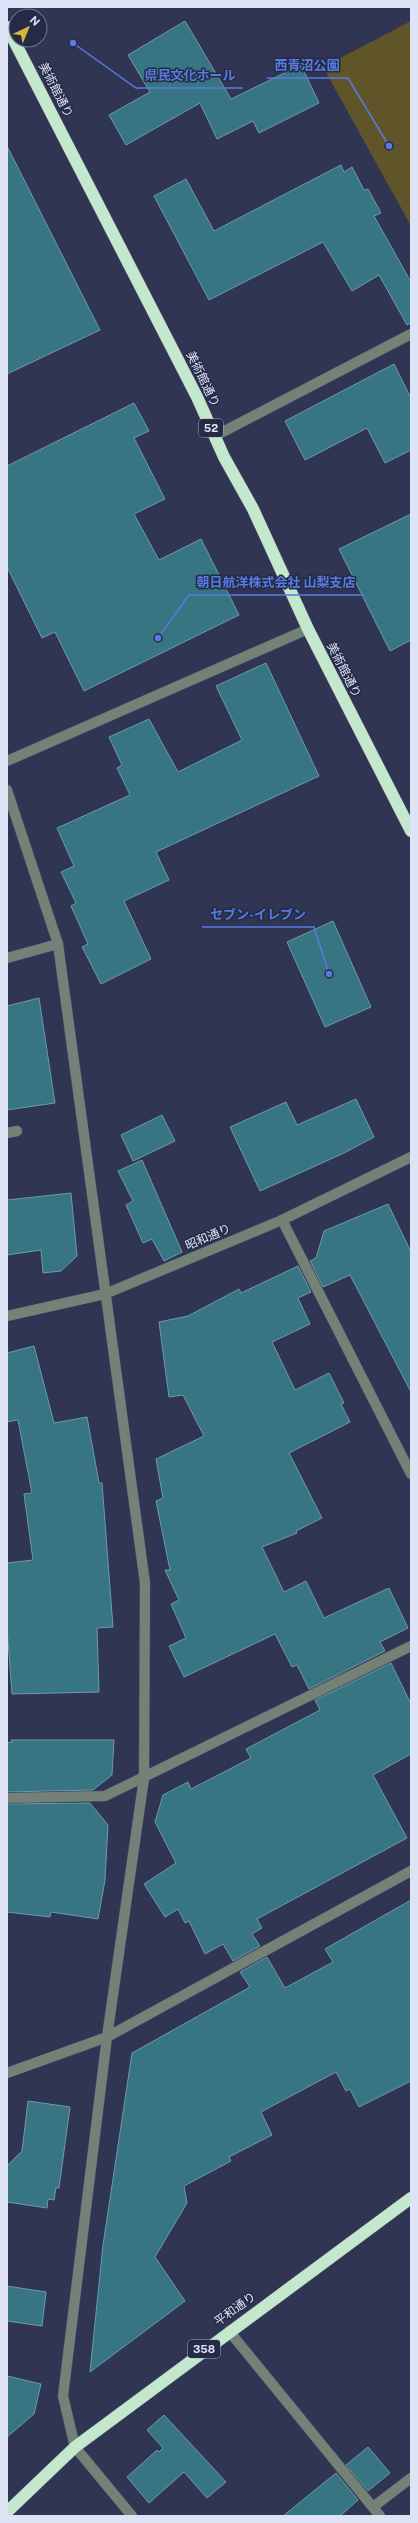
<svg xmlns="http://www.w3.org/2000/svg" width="418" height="2523" font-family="'Public Sans','Noto Sans JP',sans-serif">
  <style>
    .green { fill: #605429 }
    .building { fill: #387583; stroke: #6d9ba6 }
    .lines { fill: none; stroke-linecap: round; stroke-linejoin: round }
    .minor-casing { stroke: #4b516c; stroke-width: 11 }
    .highway-casing { stroke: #4b516c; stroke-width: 13 }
    .minor { stroke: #738177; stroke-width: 10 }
    .highway { stroke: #c3e8ce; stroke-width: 12 }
    .labels { text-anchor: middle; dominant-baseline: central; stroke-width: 3; stroke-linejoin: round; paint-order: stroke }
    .shield { fill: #252b47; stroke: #a6acc1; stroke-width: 1 }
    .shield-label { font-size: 11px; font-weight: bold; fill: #dee3f5 }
    .street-label { font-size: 12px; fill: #dee3f5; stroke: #252b47 }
    .leader { fill: none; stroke: #577be1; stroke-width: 1.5 }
    .callout-dot { fill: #577be1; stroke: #252b47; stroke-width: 1.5 }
    .callout-label { font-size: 13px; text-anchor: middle; font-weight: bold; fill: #577be1; stroke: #252b47; stroke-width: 3; stroke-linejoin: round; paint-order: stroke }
  </style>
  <rect width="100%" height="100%" fill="#2f3552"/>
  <path class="green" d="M 411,21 L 411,226 L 323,67 Z"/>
  <g class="building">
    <path d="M 185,21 L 231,99 L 301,65 L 319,103 L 259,133 L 253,121 L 217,139 L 200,103 L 126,145 L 109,115 L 150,92 L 128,55 Z"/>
    <path d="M 7,146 L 100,330 L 7,374 Z"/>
    <path d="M 341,165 L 344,172 L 352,167 L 364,190 L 368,189 L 381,213 L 374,216 L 411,282 L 411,323 L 407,325 L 379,275 L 352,291 L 323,242 L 209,300 L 154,196 L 186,179 L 214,231 Z"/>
    <path d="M 394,364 L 411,398 L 411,450 L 385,463 L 367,428 L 305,460 L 285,421 Z"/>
    <path d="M 134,403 L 149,431 L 134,438 L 165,499 L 134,514 L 159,560 L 201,539 L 239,615 L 84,691 L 55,632 L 42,638 L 7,567 L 7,466 Z"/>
    <path d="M 411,514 L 411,640 L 390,651 L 339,549 Z"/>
    <path d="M 266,663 L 319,776 L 156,852 L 169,880 L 124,901 L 151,959 L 101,984 L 82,947 L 88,944 L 71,906 L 76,903 L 61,872 L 74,866 L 57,828 L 130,795 L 117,768 L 122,765 L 109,737 L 149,719 L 178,772 L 242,740 L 216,686 Z"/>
    <path d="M 333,921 L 371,1007 L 325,1027 L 287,942 Z"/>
    <path d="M 39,998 L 55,1103 L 7,1110 L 7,1006 Z"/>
    <path d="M 356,1099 L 374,1137 L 344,1153 L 260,1191 L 230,1127 L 286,1102 L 297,1125 Z"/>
    <path d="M 162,1115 L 175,1141 L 133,1161 L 121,1135 Z"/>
    <path d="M 142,1160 L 182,1252 L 164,1261 L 152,1239 L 143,1243 L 126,1205 L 133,1201 L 118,1171 Z"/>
    <path d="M 71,1193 L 77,1256 L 61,1271 L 43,1273 L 41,1250 L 7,1255 L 7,1200 Z"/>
    <path d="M 388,1204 L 411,1252 L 411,1392 L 350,1275 L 323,1287 L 310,1261 L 316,1258 L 324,1231 Z"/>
    <path d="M 298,1266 L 311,1292 L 298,1298 L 310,1324 L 272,1342 L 295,1390 L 329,1373 L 344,1403 L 341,1404 L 350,1422 L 289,1453 L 322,1518 L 296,1531 L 297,1533 L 262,1547 L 284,1592 L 306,1581 L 324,1618 L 389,1588 L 408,1628 L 380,1642 L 385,1651 L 309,1689 L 297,1665 L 292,1667 L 275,1634 L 184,1677 L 169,1646 L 186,1638 L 171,1604 L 179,1600 L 165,1570 L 170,1570 L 156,1501 L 163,1498 L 156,1459 L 204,1436 L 183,1395 L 169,1397 L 159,1322 L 188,1316 L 239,1289 L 241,1293 Z"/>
    <path d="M 34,1346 L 54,1423 L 87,1417 L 99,1483 L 102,1483 L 113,1627 L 97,1628 L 99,1692 L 12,1694 L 7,1627 L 7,1563 L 33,1560 L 24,1494 L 32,1493 L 18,1420 L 7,1422 L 7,1353 Z"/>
    <path d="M 391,1663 L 411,1704 L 411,1754 L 373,1775 L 407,1838 L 257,1919 L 262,1928 L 252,1934 L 260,1946 L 233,1961 L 223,1944 L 205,1954 L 189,1921 L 185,1923 L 178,1909 L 165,1917 L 144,1884 L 176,1863 L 155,1822 L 163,1795 L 188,1782 L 191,1789 L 251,1758 L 246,1749 L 320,1710 L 315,1700 Z"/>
    <path d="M 11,1740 L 114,1740 L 112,1775 L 93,1790 L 7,1792 L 7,1743 L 12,1742 Z"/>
    <path d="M 90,1803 L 108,1825 L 105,1880 L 98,1919 L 51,1912 L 50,1917 L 7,1912 L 7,1804 Z"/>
    <path d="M 411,1900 L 411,2081 L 359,2107 L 350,2089 L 346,2091 L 336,2072 L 261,2112 L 272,2135 L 229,2157 L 231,2161 L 184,2186 L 187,2203 L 155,2257 L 185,2301 L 90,2372 L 103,2245 L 132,2053 L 250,1987 L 240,1972 L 267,1957 L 285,1988 L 333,1962 L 325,1949 Z"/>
    <path d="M 28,2101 L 70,2107 L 59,2188 L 56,2188 L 54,2200 L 48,2199 L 47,2208 L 7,2202 L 7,2166 L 22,2151 Z"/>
    <path d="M 7,2286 L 46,2292 L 42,2326 L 7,2321 Z"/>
    <path d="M 7,2376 L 41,2384 L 34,2414 L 7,2437 Z"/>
    <path d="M 164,2415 L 226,2482 L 207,2498 L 184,2472 L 149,2503 L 127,2477 L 157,2450 L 159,2452 L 163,2448 L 147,2430 Z"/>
    <path d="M 368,2447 L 390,2473 L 368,2491 L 346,2465 Z"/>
    <path d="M 336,2473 L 358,2500 L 340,2516 L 283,2516 Z"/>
  </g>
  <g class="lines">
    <g class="minor-casing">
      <g id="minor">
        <path d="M 215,436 L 411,334"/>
        <path d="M 7,761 L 308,629"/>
        <path d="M 7,790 L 58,944 L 145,1583 L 144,1778 L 107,2037 L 63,2396 L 75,2447 L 132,2516"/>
        <path d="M 7,958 L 58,944"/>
        <path d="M 7,1133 L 17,1131"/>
        <path d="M 282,1220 L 411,1474"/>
        <path d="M 7,1316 L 105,1294 L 282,1220 L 411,1157"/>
        <path d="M 7,1798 L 105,1796 L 411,1646"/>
        <path d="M 7,2073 L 107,2037 L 411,1871"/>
        <path d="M 229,2331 L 380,2516"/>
        <path d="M 373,2507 L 411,2478"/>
      </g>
    </g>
    <g class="highway-casing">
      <g id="highway">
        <path d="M 7,27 L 197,397 L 224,457 L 253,509 L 308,629 L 411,831"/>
        <path d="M 7,2512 L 75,2447 L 411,2198"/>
      </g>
    </g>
    <use href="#minor" class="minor"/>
    <use href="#highway" class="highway"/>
  </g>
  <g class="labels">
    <g class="shield">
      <rect x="199" y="419" width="24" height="18" rx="3"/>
      <rect x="188" y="2340" width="32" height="18" rx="3"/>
    </g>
    <g class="shield-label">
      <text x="211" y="428">52</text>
      <text x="204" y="2349">358</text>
    </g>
    <g class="street-label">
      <text transform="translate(56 90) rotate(63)">美術館通り</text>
      <text transform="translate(203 379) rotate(64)">美術館通り</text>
      <text transform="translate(344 670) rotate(63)">美術館通り</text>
      <text transform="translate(208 1237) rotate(-23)">昭和通り</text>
      <text transform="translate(235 2309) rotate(-36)">平和通り</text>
    </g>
  </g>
  <path class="leader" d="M389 146L348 78H267M73 43L136 88H243M158 638L189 595H364M329 974L314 927H202"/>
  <g class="callout-dot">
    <circle cx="389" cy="146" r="4"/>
    <circle cx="73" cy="43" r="4"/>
    <circle cx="158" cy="638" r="4"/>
    <circle cx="329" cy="974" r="4"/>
  </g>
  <g class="callout-label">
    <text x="307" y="70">西青沼公園</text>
    <text x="190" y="80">県民文化ホール</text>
    <text x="276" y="587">朝日航洋株式会社 山梨支店</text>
    <text x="258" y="919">セブン-イレブン</text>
  </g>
  <rect width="418" height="2523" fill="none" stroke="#dee3f5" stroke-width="16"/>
  <g transform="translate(28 28) rotate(44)"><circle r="19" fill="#252b47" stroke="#6f758d"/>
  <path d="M0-3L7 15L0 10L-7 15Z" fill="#d5b535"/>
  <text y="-6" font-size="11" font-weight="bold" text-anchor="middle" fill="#dee3f5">N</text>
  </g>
</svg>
